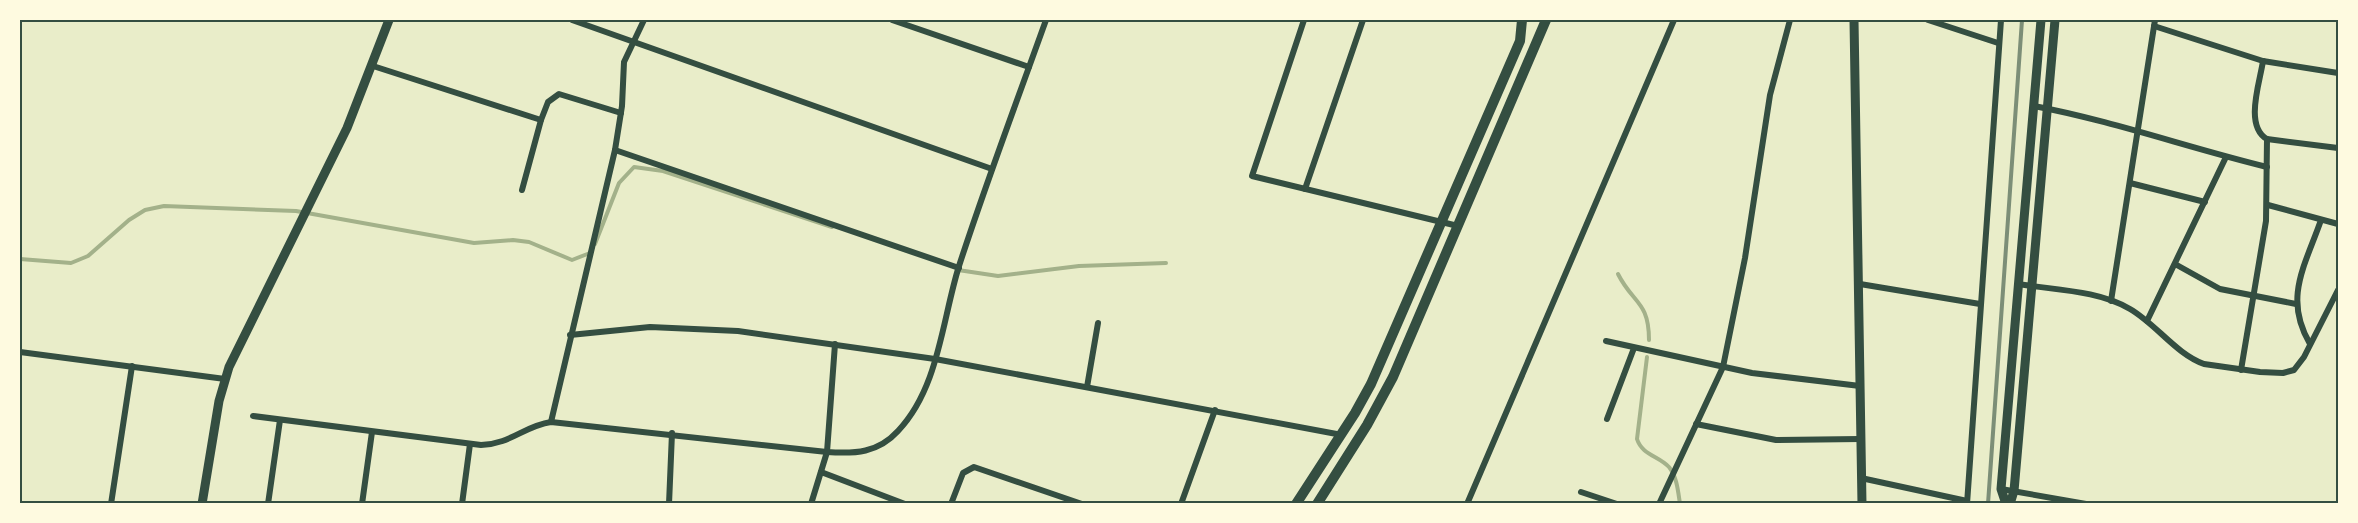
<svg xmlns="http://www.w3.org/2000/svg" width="2358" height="523" font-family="'PT Serif',serif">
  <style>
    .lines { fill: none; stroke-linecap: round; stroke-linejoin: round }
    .stream { stroke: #a3b18a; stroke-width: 4 }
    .minor { stroke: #344e41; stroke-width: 6 }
    .tertiary { stroke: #344e41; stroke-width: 9 }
    .primary { stroke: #344e41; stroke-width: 10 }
    .rail { stroke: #7c8e77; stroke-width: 4 }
    .neatline { fill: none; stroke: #344e41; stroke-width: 2 }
  </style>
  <rect width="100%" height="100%" fill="#e9edc9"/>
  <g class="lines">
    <g class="stream">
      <path d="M 595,244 L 619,183 L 634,167 L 663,171 L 832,227"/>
      <path d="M 20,259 L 71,263 L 88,256 L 129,220 L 145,210 L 164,206 L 296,211 L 474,243 L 513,240 L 529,242 L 572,260 L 590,253"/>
      <path d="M 958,270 L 998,276 L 1079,266 L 1166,263"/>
      <path d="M 1618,274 C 1633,304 1649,301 1649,340"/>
      <path d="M 1647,357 L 1637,439 C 1642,455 1659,456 1669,467 C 1677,477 1678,491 1680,504"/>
    </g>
    <g class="minor">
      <path d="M 572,20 L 992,169"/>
      <path d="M 892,20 L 1029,67"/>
      <path d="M 1304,20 L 1252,176 L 1458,226"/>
      <path d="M 1928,20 L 1998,43"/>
      <path d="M 2154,26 L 2263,61 L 2338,73"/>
      <path d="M 373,66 L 541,120 L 548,102 L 559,94 L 621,113"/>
      <path d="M 2034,106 C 2113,121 2189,148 2267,167"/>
      <path d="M 2267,139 L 2338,148"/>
      <path d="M 615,150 L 959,268"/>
      <path d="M 2130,183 L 2205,202"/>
      <path d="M 1305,189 L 1363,20"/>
      <path d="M 522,190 L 541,120"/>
      <path d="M 2268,205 L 2338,224"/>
      <path d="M 2175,264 L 2220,289 L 2296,304"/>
      <path d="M 1860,284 L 1980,304"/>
      <path d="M 2018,284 C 2053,290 2098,290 2130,309 C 2156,324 2176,354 2204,364 L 2260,372 L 2283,373 L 2294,370 L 2304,357 L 2338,290"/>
      <path d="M 2111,301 L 2155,20"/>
      <path d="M 2147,321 L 2226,157"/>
      <path d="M 570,335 L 650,327 L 738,331 L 935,359 L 1342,435"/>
      <path d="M 1606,341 L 1752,373 L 1860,386"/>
      <path d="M 2310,344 C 2283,298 2305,266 2321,220"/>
      <path d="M 20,352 L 225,379"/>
      <path d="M 2241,370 L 2266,221 L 2267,139 C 2244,126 2260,82 2263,61"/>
      <path d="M 1087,387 L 1098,323"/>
      <path d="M 253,416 L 481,445 C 511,444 524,426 551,422 L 827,452 C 855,454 878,453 898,431 C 939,388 942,320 959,266 C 986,183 1017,101 1046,20"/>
      <path d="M 1607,419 L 1634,348"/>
      <path d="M 551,422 L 615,150 L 622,106 L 624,62 L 644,20"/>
      <path d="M 1696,424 L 1776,440 L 1860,439"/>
      <path d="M 821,472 L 905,504"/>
      <path d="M 1861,478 L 1967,501"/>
      <path d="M 2001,489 L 2086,504"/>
      <path d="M 1581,492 L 1617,504"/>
      <path d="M 111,504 L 132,366"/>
      <path d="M 268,504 L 280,420"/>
      <path d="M 362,504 L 372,432"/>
      <path d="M 462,504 L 470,444"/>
      <path d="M 669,504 L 672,433"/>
      <path d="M 811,504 L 827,452 L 835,344"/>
      <path d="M 951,504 L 963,473 L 974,467 L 1082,504"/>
      <path d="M 1181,504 L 1215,410"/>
      <path d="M 1467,504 L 1674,20"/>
      <path d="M 1659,504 L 1723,367 L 1745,258 L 1770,95 L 1790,20"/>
      <path d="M 1967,504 L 2001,20"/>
    </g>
    <g class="tertiary">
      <path d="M 1854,20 L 1862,504"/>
      <path d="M 202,504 L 219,401 L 229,367 L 347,128 L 389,20"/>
      <path d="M 2006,504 L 2001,489 L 2041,20"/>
      <path d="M 2010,504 L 2014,491 L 2055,20"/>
    </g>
    <g class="primary">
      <path d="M 1296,504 L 1355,413 L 1371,384 L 1520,41 L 1522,20"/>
      <path d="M 1317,504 L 1367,425 L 1393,377 L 1546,20"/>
    </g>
    <path class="rail" d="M 1988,504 L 2022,20"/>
  </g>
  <rect width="2358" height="523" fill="none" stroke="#fefae0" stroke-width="42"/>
  <rect x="21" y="21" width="2316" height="481" class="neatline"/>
</svg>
